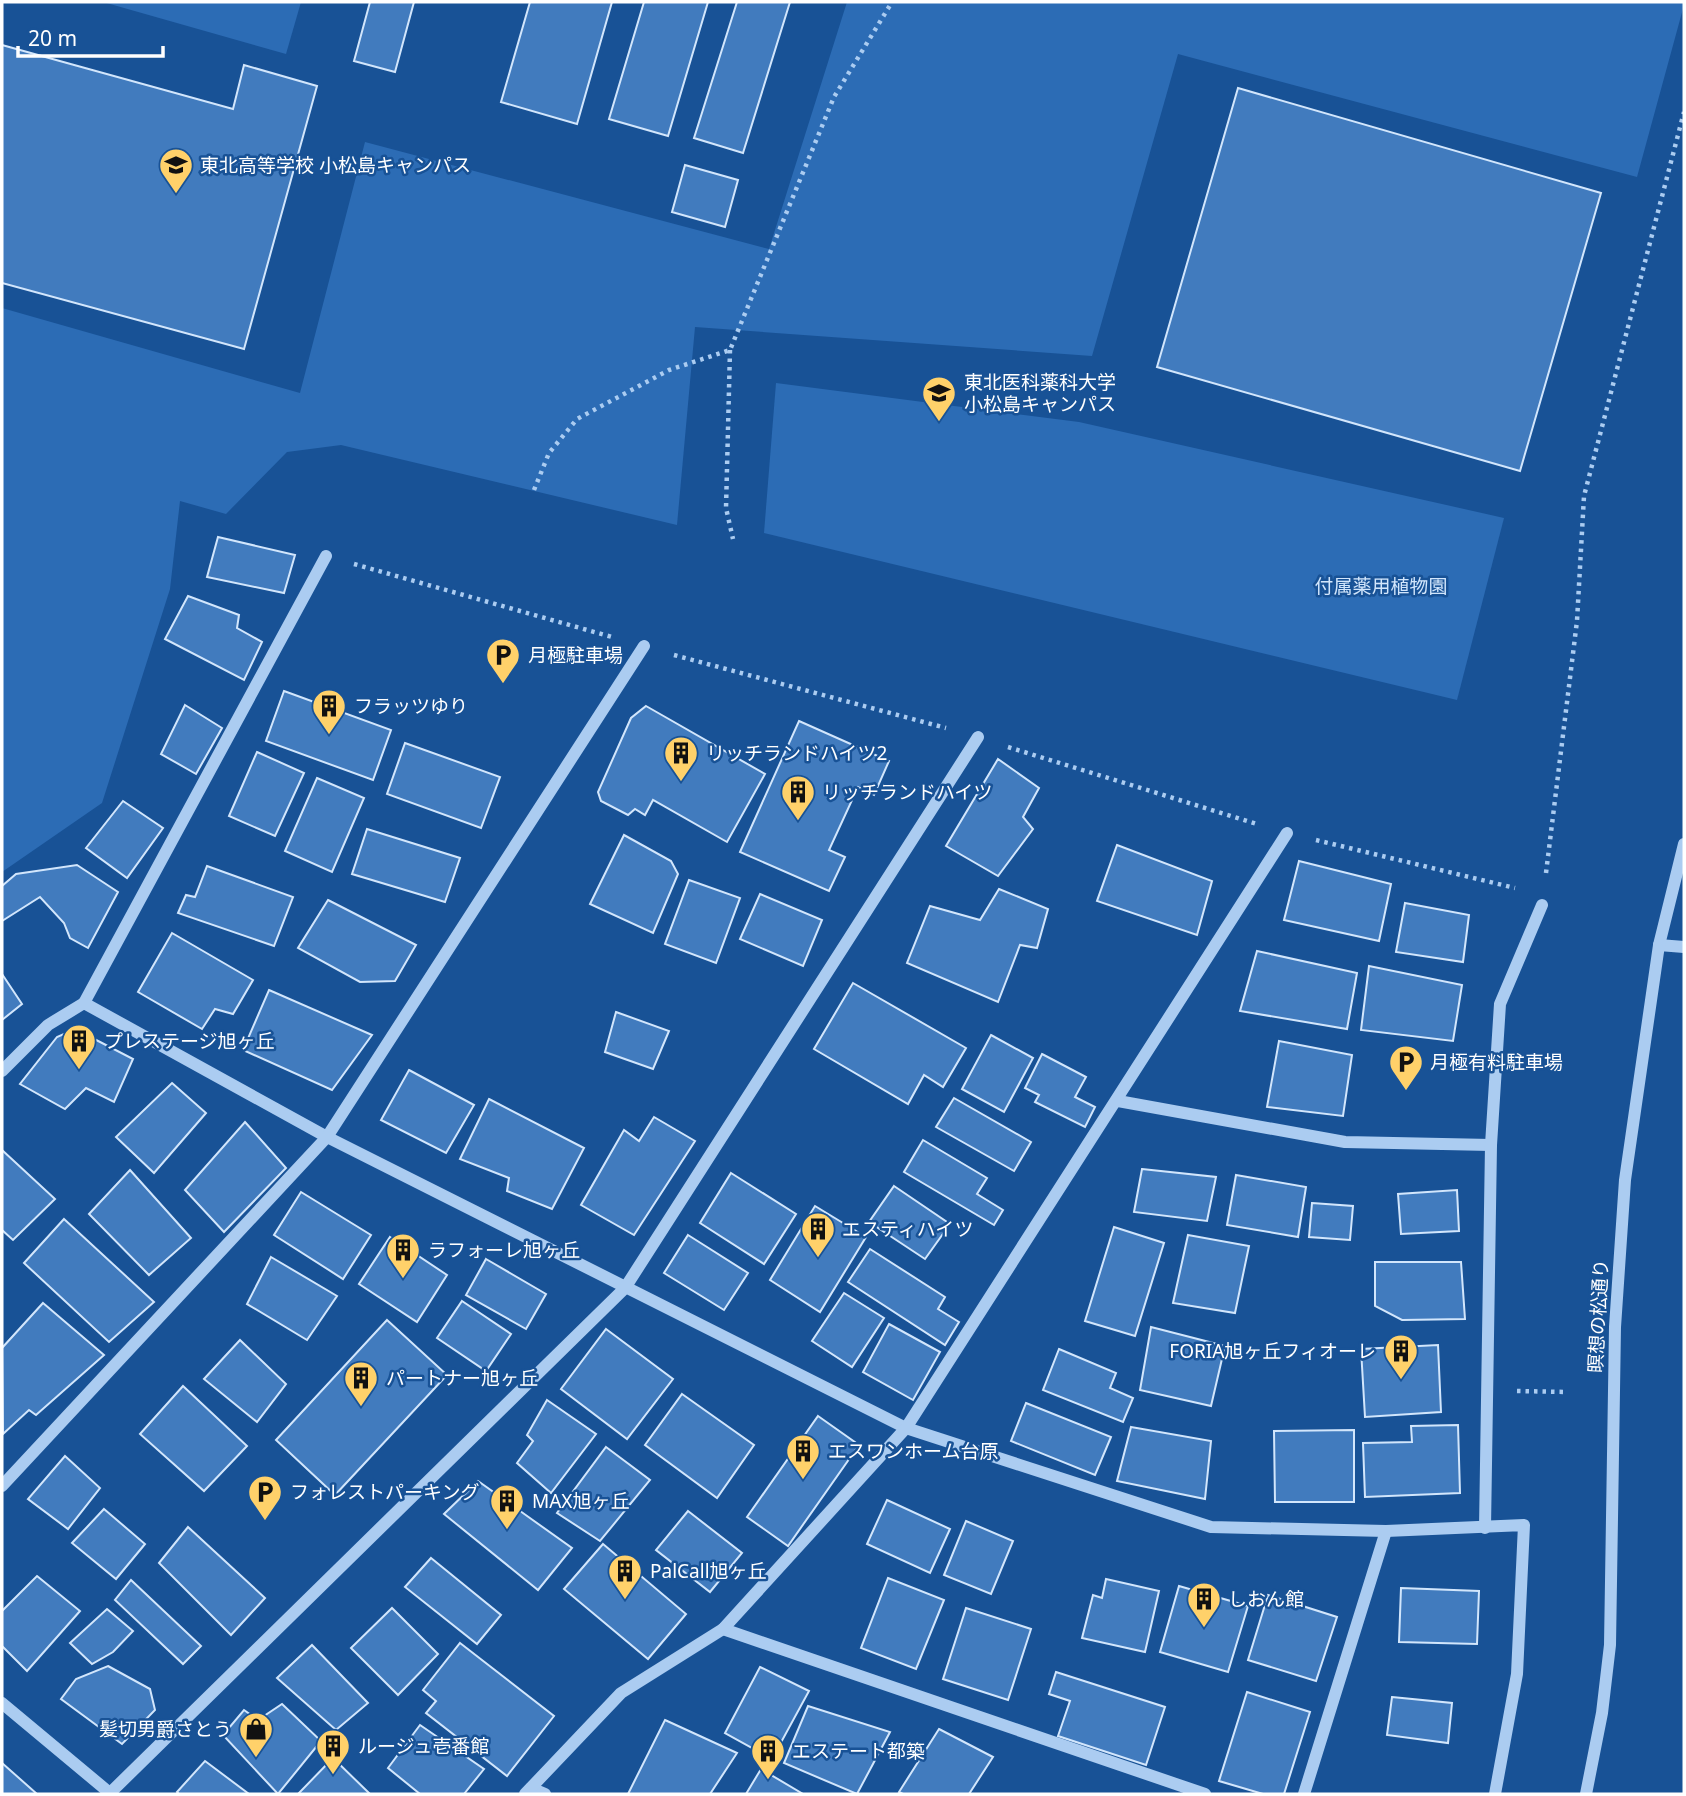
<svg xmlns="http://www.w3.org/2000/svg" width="1686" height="1796" font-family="'Noto Sans','Noto Sans JP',sans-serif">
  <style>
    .green { fill: #2c6cb5 }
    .building { fill: #417bbe; stroke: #d2e6fc; stroke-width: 2 }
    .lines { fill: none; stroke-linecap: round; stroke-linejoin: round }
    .path { stroke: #abccf1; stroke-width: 4.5; stroke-dasharray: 3.5 5; stroke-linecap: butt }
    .minor { stroke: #abccf1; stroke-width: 12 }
    .labels { text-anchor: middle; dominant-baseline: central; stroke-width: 5; stroke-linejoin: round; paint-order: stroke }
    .poi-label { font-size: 19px; fill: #fff; stroke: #185296; text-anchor: start }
    .park-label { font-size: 19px; fill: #d2e6fc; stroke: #185296 }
    .street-label { font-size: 19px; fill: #fff; stroke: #185296 }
  </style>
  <rect width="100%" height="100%" fill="#185296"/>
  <g class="green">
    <path d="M 103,2 L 301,2 L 286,54 Z"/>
    <path d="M 847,2 L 1684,2 L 1684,5 L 1637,177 L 1178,54 L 1092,356 L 695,327 L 677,525 L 341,445 L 287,452 L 226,514 L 180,501 L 170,589 L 102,803 L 2,872 L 2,308 L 300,393 L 365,142 L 769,249 Z"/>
    <path d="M 776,383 L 1079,422 L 1504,518 L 1457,700 L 764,533 Z"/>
  </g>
  <g class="building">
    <path d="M 370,2 L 414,2 L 395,72 L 354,61 Z"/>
    <path d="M 530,2 L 612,2 L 577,124 L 501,102 Z"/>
    <path d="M 644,2 L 708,2 L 668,136 L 609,119 Z"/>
    <path d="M 737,2 L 790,2 L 743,153 L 694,138 Z"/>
    <path d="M 2,45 L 233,109 L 244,65 L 317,86 L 244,349 L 2,283 Z"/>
    <path d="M 1238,88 L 1601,193 L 1520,471 L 1157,367 Z"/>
    <path d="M 685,165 L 738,180 L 725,227 L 672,212 Z"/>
    <path d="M 218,537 L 295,555 L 284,593 L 207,577 Z"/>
    <path d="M 188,596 L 239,615 L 237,628 L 262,642 L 244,680 L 165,639 Z"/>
    <path d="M 284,691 L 391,730 L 373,780 L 266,741 Z"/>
    <path d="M 185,705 L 222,728 L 196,774 L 161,754 Z"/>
    <path d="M 646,706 L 765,774 L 727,842 L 653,800 L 645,815 L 635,809 L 628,815 L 601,801 L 598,792 L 631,718 Z"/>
    <path d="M 799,721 L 889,761 L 874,795 L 858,787 L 829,850 L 845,857 L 829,891 L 740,852 Z"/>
    <path d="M 405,743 L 500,777 L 481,828 L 387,794 Z"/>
    <path d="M 257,752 L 304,773 L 275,836 L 229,816 Z"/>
    <path d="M 998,759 L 1039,788 L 1023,817 L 1033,829 L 998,876 L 946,846 Z"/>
    <path d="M 317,778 L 364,798 L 332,872 L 285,851 Z"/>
    <path d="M 123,801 L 163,828 L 127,878 L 86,848 Z"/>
    <path d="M 367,829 L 460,858 L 445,902 L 352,874 Z"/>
    <path d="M 624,835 L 671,861 L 678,874 L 653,933 L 590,904 Z"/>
    <path d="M 1117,845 L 1212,881 L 1197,935 L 1097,901 Z"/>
    <path d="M 1299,861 L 1391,884 L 1379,941 L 1284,920 Z"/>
    <path d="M 77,865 L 118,892 L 88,948 L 70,938 L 64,923 L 40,897 L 2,921 L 2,886 L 16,874 Z"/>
    <path d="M 207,866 L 293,897 L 274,946 L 178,913 L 186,895 L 195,897 Z"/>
    <path d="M 689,880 L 740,898 L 716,963 L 665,944 Z"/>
    <path d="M 999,889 L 1048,909 L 1037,948 L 1020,945 L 998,1002 L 907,963 L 930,906 L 980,920 Z"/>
    <path d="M 760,894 L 822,920 L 803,966 L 740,939 Z"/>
    <path d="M 328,900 L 416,945 L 395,981 L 360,982 L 298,948 Z"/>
    <path d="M 1405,903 L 1469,915 L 1463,962 L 1396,952 Z"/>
    <path d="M 172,933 L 253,980 L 233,1014 L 215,1009 L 202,1029 L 138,992 Z"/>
    <path d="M 1257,951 L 1357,973 L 1347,1029 L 1240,1011 Z"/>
    <path d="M 1369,966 L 1462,985 L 1453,1041 L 1361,1030 Z"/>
    <path d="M 2,974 L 22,1004 L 2,1020 Z"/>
    <path d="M 853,983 L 966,1048 L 943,1087 L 924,1075 L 908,1104 L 814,1049 Z"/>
    <path d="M 269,990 L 372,1035 L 332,1090 L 243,1050 Z"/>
    <path d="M 616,1012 L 669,1031 L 653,1069 L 605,1052 Z"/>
    <path d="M 75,1029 L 133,1059 L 114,1102 L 86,1088 L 65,1109 L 20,1084 L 57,1037 Z"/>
    <path d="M 991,1035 L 1033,1058 L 1004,1112 L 962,1089 Z"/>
    <path d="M 1279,1041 L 1352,1055 L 1343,1116 L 1267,1107 Z"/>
    <path d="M 1042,1054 L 1086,1077 L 1075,1097 L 1095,1107 L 1085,1127 L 1035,1102 L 1039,1095 L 1025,1088 Z"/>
    <path d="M 409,1070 L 474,1105 L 446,1153 L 381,1120 Z"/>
    <path d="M 172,1083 L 206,1113 L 154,1173 L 116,1137 Z"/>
    <path d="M 954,1098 L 1031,1142 L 1014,1171 L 936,1127 Z"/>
    <path d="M 489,1099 L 584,1148 L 552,1209 L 507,1191 L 509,1178 L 460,1159 Z"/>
    <path d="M 654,1117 L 695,1141 L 634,1235 L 581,1205 L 624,1130 L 639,1141 Z"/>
    <path d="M 245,1122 L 286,1168 L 224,1232 L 185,1190 Z"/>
    <path d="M 923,1140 L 987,1178 L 977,1194 L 1003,1210 L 994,1225 L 904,1172 Z"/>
    <path d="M 2,1150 L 55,1199 L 13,1240 L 2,1230 Z"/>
    <path d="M 1142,1169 L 1216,1177 L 1207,1221 L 1134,1212 Z"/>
    <path d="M 130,1170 L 191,1238 L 149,1275 L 89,1214 Z"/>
    <path d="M 731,1173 L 796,1214 L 764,1264 L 700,1223 Z"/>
    <path d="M 1236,1175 L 1306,1187 L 1298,1237 L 1227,1225 Z"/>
    <path d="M 894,1186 L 950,1224 L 925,1259 L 869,1222 Z"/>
    <path d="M 1457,1190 L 1459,1231 L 1401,1234 L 1398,1194 Z"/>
    <path d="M 301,1192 L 371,1235 L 343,1279 L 274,1235 Z"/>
    <path d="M 1312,1203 L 1353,1206 L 1350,1240 L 1309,1237 Z"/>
    <path d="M 815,1206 L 866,1237 L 820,1312 L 770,1280 Z"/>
    <path d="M 64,1219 L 154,1302 L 109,1342 L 24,1263 Z"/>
    <path d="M 1114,1227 L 1164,1243 L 1135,1336 L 1085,1321 Z"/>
    <path d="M 688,1235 L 748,1273 L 724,1310 L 664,1273 Z"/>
    <path d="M 1188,1235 L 1249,1246 L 1235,1313 L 1173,1303 Z"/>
    <path d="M 390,1237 L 447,1275 L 417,1322 L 359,1284 Z"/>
    <path d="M 870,1249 L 945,1297 L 938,1309 L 959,1322 L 945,1345 L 848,1282 Z"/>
    <path d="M 271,1257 L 337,1296 L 307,1340 L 247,1304 Z"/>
    <path d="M 486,1259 L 546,1294 L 526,1329 L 466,1295 Z"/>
    <path d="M 1375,1262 L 1461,1262 L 1465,1319 L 1402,1320 L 1375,1306 Z"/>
    <path d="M 844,1293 L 884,1318 L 852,1367 L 812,1341 Z"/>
    <path d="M 462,1301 L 511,1334 L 486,1371 L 437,1338 Z"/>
    <path d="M 43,1303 L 104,1355 L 36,1415 L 29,1410 L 3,1434 L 2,1348 Z"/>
    <path d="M 387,1320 L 447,1375 L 335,1495 L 276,1440 Z"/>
    <path d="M 889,1324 L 940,1352 L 913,1400 L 863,1372 Z"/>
    <path d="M 1151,1327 L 1225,1346 L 1211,1406 L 1140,1390 Z"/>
    <path d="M 606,1329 L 673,1379 L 627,1439 L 561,1389 Z"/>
    <path d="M 240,1340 L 286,1384 L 257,1422 L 204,1379 Z"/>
    <path d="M 1438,1345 L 1441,1412 L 1365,1417 L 1361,1349 Z"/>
    <path d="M 1059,1349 L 1116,1373 L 1110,1388 L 1133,1398 L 1123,1422 L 1043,1390 Z"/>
    <path d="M 183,1386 L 247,1446 L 204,1491 L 140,1434 Z"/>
    <path d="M 682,1394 L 754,1445 L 717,1498 L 645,1445 Z"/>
    <path d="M 547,1400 L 596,1434 L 551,1493 L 517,1463 L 533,1441 L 527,1435 Z"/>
    <path d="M 1026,1403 L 1111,1437 L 1095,1475 L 1011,1441 Z"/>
    <path d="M 818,1416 L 859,1445 L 788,1546 L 747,1517 Z"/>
    <path d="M 1458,1425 L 1460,1493 L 1365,1497 L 1363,1443 L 1412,1442 L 1411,1426 Z"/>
    <path d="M 1131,1427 L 1211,1441 L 1205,1499 L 1117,1481 Z"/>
    <path d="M 1354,1430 L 1354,1502 L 1275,1502 L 1274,1431 Z"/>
    <path d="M 606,1447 L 650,1480 L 600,1541 L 557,1513 Z"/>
    <path d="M 65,1456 L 100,1488 L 68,1529 L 28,1499 Z"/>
    <path d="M 478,1481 L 572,1548 L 538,1590 L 444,1514 Z"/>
    <path d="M 887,1500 L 950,1529 L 930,1573 L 867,1544 Z"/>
    <path d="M 104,1509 L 145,1544 L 116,1579 L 72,1543 Z"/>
    <path d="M 688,1511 L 742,1553 L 710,1592 L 656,1550 Z"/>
    <path d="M 966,1521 L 1013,1541 L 991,1594 L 944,1575 Z"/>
    <path d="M 188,1527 L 265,1598 L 231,1635 L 159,1563 Z"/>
    <path d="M 603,1544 L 686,1614 L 648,1659 L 564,1589 Z"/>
    <path d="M 431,1558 L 501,1615 L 477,1644 L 405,1587 Z"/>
    <path d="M 37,1576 L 80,1611 L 27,1671 L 2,1646 L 2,1611 Z"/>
    <path d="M 888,1578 L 944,1600 L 916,1669 L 861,1648 Z"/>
    <path d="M 1106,1579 L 1159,1591 L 1145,1652 L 1082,1638 L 1093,1595 L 1102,1598 Z"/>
    <path d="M 131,1580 L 201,1646 L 183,1664 L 115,1600 Z"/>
    <path d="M 1179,1586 L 1248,1606 L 1228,1672 L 1160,1652 Z"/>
    <path d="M 1401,1588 L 1479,1591 L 1477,1644 L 1399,1642 Z"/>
    <path d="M 1268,1595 L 1337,1617 L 1316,1681 L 1248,1660 Z"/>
    <path d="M 392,1608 L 438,1654 L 398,1695 L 351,1648 Z"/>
    <path d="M 966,1608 L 1031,1629 L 1008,1700 L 943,1679 Z"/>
    <path d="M 107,1609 L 133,1631 L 113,1652 L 92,1664 L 70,1643 Z"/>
    <path d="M 460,1643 L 554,1716 L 507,1776 L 426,1713 L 436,1701 L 423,1690 Z"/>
    <path d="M 312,1645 L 368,1703 L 336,1730 L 277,1678 Z"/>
    <path d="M 108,1666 L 150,1689 L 155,1710 L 122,1744 L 61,1699 L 76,1679 Z"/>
    <path d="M 760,1667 L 809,1691 L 772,1759 L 725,1733 Z"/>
    <path d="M 1056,1672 L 1165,1707 L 1146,1765 L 1058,1736 L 1070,1701 L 1049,1694 Z"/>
    <path d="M 1247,1692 L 1310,1712 L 1284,1794 L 1263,1794 L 1219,1781 Z"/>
    <path d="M 1392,1697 L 1452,1703 L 1448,1743 L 1387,1735 Z"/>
    <path d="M 282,1704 L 321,1741 L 278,1794 L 223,1735 L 244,1710 L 258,1720 Z"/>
    <path d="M 808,1706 L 890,1732 L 857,1794 L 784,1763 Z"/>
    <path d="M 665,1720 L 737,1753 L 710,1794 L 628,1794 Z"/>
    <path d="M 420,1725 L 484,1769 L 464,1794 L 420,1794 L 388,1768 Z"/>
    <path d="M 939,1729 L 993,1757 L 969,1794 L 903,1794 L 899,1792 Z"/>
    <path d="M 333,1758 L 370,1794 L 298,1794 Z"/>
    <path d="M 205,1761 L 249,1794 L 179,1794 L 177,1792 Z"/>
    <path d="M 2,1763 L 37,1794 L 2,1794 Z"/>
    <path d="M 761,1769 L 803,1794 L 746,1794 Z"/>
  </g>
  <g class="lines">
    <g class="path">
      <path d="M 730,350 L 726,508 L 733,539"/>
      <path d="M 534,490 L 549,453 L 577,419 L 669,370 L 730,350 L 834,97 L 892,2"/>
      <path d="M 354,564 L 612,637"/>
      <path d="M 674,655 L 946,728"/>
      <path d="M 1008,747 L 1257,824"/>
      <path d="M 1316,840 L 1515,888"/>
      <path d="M 1546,873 L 1577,621 L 1584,496 L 1684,112"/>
      <path d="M 1517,1391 L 1566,1392"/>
    </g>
    <g class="minor">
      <path d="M 1659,945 L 1684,947"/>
      <path d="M 84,1003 L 326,556"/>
      <path d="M 2,1071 L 48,1025 L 84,1003 L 327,1137 L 906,1428 L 1211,1527 L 1386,1531 L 1524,1525 L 1517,1674 L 1495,1794"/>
      <path d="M 1118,1101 L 1345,1142 L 1491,1145"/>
      <path d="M 2,1486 L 327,1137 L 644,646"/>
      <path d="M 1485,1528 L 1491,1145 L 1500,1004 L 1542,905"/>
      <path d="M 723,1629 L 1205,1794"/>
      <path d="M 2,1703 L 111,1794"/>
      <path d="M 531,1788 L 545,1794"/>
      <path d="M 109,1794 L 625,1288 L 978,737"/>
      <path d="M 525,1794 L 621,1693 L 723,1629 L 906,1428 L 1287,833"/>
      <path d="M 1304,1794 L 1386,1531"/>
      <path d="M 1586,1794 L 1602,1713 L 1610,1645 L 1615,1327 L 1625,1180 L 1659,945 L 1684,844"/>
    </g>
  </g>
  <defs>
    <g id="school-pin" transform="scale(1.75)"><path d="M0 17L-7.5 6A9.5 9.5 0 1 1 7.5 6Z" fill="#ffd16a" stroke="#185296"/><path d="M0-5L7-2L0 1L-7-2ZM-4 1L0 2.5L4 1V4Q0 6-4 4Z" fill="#111"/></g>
    <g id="university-pin" transform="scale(1.75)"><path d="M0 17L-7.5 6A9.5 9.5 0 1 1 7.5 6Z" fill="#ffd16a" stroke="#185296"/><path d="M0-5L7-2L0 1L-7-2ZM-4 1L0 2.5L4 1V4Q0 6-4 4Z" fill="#111"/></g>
    <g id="parking-pin" transform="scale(1.75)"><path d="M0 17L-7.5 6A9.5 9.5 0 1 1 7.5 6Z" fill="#ffd16a" stroke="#185296"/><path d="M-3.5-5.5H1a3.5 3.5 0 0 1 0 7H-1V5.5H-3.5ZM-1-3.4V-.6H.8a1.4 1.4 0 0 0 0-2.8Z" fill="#111"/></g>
    <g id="building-pin" transform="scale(1.75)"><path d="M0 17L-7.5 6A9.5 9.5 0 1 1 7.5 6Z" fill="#ffd16a" stroke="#185296"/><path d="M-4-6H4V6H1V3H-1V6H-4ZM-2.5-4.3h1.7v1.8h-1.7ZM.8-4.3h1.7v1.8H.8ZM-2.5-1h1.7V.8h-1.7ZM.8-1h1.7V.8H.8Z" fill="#111"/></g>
    <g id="shop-pin" transform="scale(1.75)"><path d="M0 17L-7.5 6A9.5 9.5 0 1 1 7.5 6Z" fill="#ffd16a" stroke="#185296"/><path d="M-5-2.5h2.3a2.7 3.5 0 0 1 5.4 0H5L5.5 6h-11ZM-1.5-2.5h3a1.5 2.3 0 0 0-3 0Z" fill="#111"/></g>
  </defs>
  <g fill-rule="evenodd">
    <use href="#school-pin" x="176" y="165"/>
    <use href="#university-pin" x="939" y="393"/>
    <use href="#parking-pin" x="503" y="655"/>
    <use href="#building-pin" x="329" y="706"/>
    <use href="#building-pin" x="681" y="753"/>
    <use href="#building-pin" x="798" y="792"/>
    <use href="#building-pin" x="79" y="1041"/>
    <use href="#parking-pin" x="1406" y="1062"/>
    <use href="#building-pin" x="818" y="1229"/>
    <use href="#building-pin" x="403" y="1250"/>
    <use href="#building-pin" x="1401" y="1351"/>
    <use href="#building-pin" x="361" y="1378"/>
    <use href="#building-pin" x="803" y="1451"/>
    <use href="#parking-pin" x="265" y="1492"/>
    <use href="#building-pin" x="507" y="1501"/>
    <use href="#building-pin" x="625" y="1571"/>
    <use href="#building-pin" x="1204" y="1599"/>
    <use href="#shop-pin" x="256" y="1729"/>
    <use href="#building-pin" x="333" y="1746"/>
    <use href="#building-pin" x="768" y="1751"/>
  </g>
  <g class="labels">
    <g class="poi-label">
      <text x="200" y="165">東北高等学校 小松島キャンパス</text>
      <text x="964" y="382">東北医科薬科大学<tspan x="964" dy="22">小松島キャンパス</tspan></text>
      <text x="528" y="655">月極駐車場</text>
      <text x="354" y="706">フラッツゆり</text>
      <text x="706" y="753">リッチランドハイツ2</text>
      <text x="822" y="792">リッチランドハイツ</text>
      <text x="104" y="1041">プレステージ旭ヶ丘</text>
      <text x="1430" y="1062">月極有料駐車場</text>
      <text x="842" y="1229">エスティハイツ</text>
      <text x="428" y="1250">ラフォーレ旭ヶ丘</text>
      <text x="1376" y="1351" text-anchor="end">FORIA旭ヶ丘フィオーレ</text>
      <text x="386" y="1378">パートナー旭ヶ丘</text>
      <text x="828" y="1451">エスワンホーム台原</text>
      <text x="290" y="1492">フォレストパーキング</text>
      <text x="532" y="1501">MAX旭ヶ丘</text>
      <text x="650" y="1571">PalCall旭ヶ丘</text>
      <text x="1228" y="1599">しおん館</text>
      <text x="232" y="1729" text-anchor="end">髪切男爵さとう</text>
      <text x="358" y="1746">ルージュ壱番館</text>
      <text x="792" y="1751">エステート都築</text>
    </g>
    <g class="park-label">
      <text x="1381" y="586">付属薬用植物園</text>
    </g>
    <g class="street-label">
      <text transform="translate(1598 1316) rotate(-87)">瞑想の松通り</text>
    </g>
  </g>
  <rect width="1686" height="1796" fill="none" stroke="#ffffff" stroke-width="7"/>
  <path d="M18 46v10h145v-10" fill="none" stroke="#ffffff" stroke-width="3.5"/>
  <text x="28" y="46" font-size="21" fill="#ffffff" stroke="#185296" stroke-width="5" paint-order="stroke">20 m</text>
</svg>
